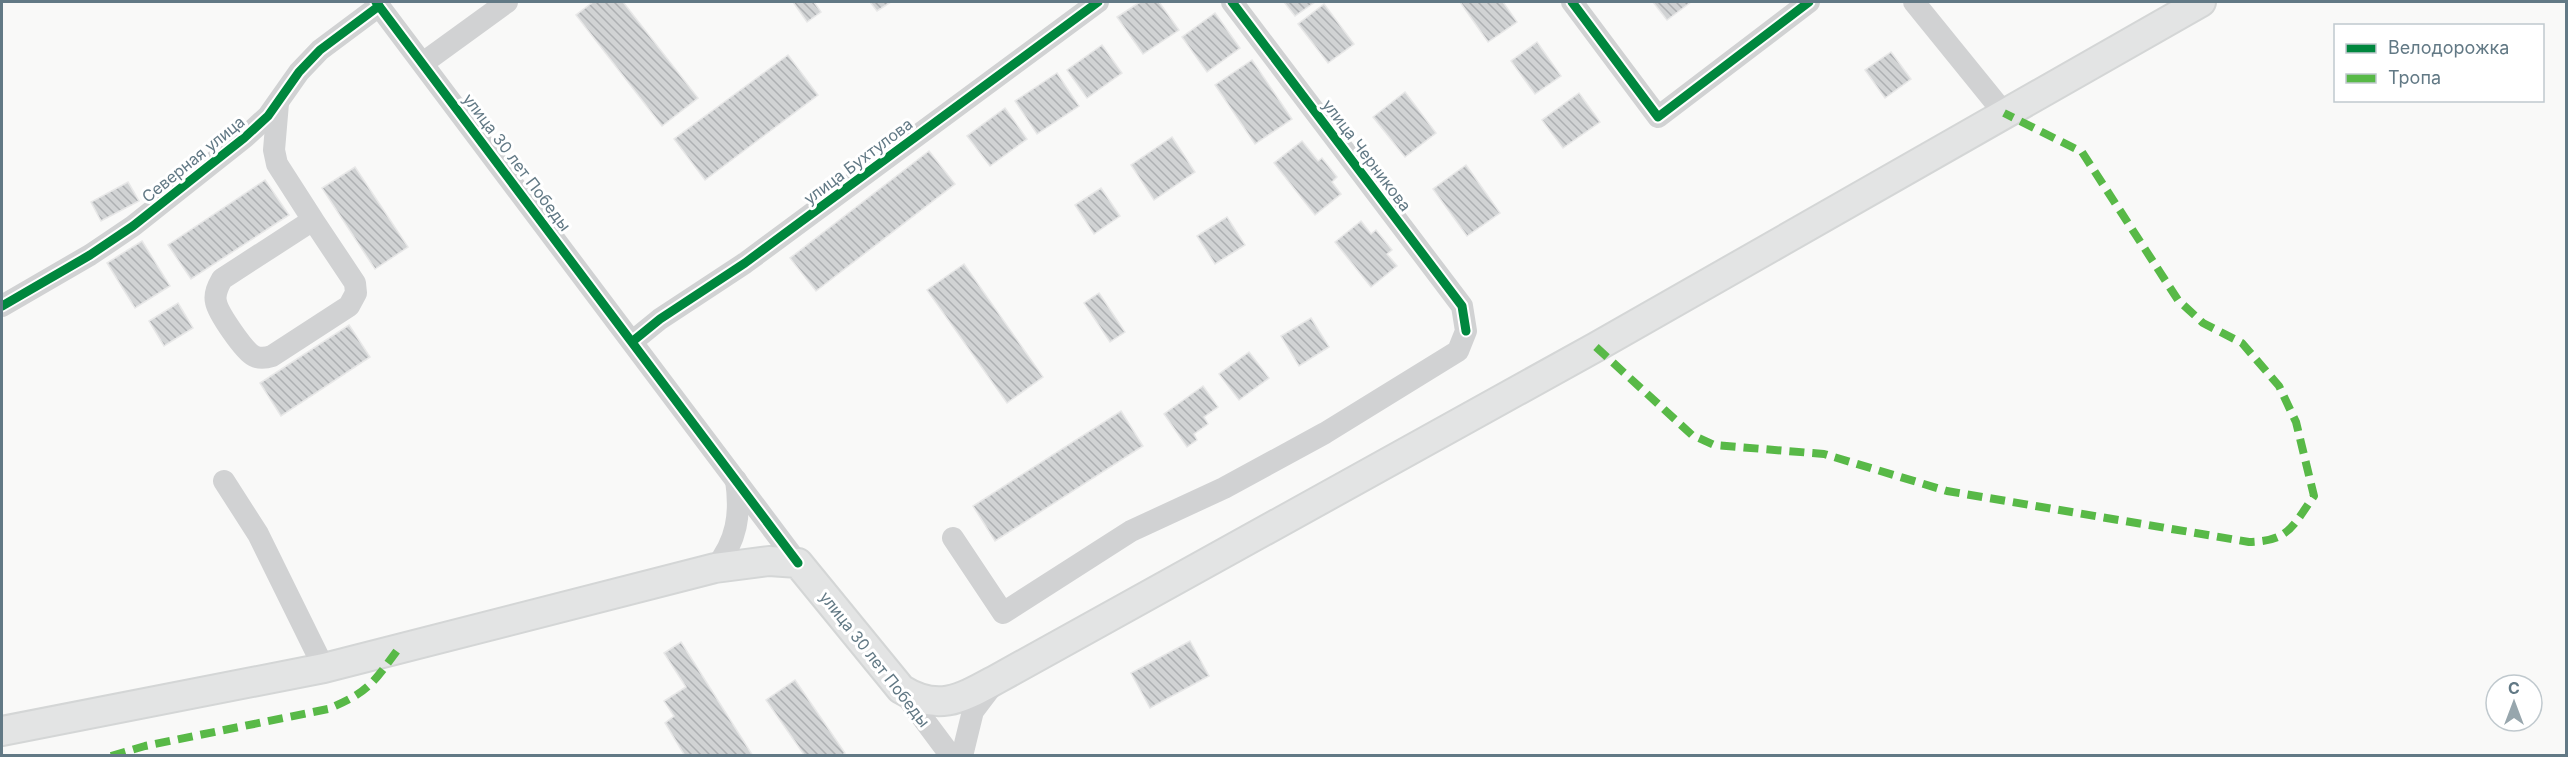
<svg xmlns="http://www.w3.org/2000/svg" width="2568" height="757" font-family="Inter,sans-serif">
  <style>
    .building { fill: url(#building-back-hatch); stroke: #e8e8e8; stroke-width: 1.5 }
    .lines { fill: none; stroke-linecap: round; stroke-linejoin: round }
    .major-casing { stroke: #d4d6d6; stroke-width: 32 }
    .minor { stroke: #d1d2d3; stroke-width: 22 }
    .major { stroke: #e3e4e4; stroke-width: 28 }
    .quiet { stroke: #58b947; stroke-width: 8; stroke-dasharray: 15 8; stroke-linecap: butt }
    .cycleway-casing { stroke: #fff; stroke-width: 13 }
    .cycleway { stroke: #00873e; stroke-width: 9 }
    .labels { text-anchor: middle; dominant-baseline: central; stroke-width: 6; stroke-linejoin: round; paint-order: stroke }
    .street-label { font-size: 16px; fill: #627985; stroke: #fff }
  </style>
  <defs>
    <pattern id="building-back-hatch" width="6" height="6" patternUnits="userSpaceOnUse" patternTransform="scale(1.5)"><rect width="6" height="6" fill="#d1d3d4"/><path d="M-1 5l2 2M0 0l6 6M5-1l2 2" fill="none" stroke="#adb0b2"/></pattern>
  </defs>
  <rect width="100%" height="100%" fill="#f9f9f8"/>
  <g class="building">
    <path d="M 593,2 L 623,2 L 698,98 L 662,126 L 576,15 Z"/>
    <path d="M 793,2 L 814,2 L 821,12 L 807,22 Z"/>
    <path d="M 870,2 L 891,2 L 877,11 Z"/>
    <path d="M 1140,2 L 1159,2 L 1179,30 L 1143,54 L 1117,17 Z"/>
    <path d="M 1284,2 L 1315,2 L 1295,16 Z"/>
    <path d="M 1460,2 L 1503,2 L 1517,22 L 1488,42 Z"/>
    <path d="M 1653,2 L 1691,2 L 1667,20 Z"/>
    <path d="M 1324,4 L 1354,44 L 1328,63 L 1298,24 Z"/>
    <path d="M 1215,13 L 1240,48 L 1207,72 L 1182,37 Z"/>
    <path d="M 1537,42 L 1561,76 L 1535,94 L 1511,61 Z"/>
    <path d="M 1102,45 L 1122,73 L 1087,98 L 1067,70 Z"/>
    <path d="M 1891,52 L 1911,79 L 1885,98 L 1865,70 Z"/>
    <path d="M 788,55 L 818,95 L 705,180 L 674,139 Z"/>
    <path d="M 1252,60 L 1292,119 L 1255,144 L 1215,85 Z"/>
    <path d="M 1057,73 L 1079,106 L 1037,134 L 1015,101 Z"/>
    <path d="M 1405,92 L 1436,133 L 1405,157 L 1373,117 Z"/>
    <path d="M 1579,93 L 1600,122 L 1563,148 L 1542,120 Z"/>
    <path d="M 1005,108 L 1027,139 L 990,166 L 967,136 Z"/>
    <path d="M 1172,137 L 1195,172 L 1154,200 L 1131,165 Z"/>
    <path d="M 1302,141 L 1318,161 L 1322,158 L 1337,177 L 1332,182 L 1341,194 L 1315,215 L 1274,163 Z"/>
    <path d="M 929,151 L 955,184 L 816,291 L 790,258 Z"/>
    <path d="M 1466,165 L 1500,213 L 1467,236 L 1433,189 Z"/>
    <path d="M 355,167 L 408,247 L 375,269 L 322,188 Z"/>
    <path d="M 265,180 L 289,215 L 191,279 L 168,245 Z"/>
    <path d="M 128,182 L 139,201 L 101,221 L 91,202 Z"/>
    <path d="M 1101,188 L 1120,216 L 1094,234 L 1075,205 Z"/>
    <path d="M 1227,217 L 1245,245 L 1215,264 L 1197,236 Z"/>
    <path d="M 1361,221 L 1371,234 L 1376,230 L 1392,250 L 1387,254 L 1397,266 L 1371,287 L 1335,242 Z"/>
    <path d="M 142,241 L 170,286 L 135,308 L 107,263 Z"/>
    <path d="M 964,264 L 1043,377 L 1007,403 L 927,290 Z"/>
    <path d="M 1099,293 L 1125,332 L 1110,342 L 1084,303 Z"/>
    <path d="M 178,303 L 193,328 L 164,346 L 149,321 Z"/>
    <path d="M 1311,318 L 1329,347 L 1299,366 L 1281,336 Z"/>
    <path d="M 349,325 L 370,357 L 281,416 L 260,383 Z"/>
    <path d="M 1249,352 L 1269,378 L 1239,400 L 1219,374 Z"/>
    <path d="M 1203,386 L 1218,407 L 1204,417 L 1208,424 L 1194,434 L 1197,440 L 1187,447 L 1164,414 Z"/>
    <path d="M 1121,411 L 1143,446 L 995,541 L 973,506 Z"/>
    <path d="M 1190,641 L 1209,676 L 1150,708 L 1131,673 Z"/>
    <path d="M 681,642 L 753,756 L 685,756 L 665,723 L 674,716 L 664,701 L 686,687 L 664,653 Z"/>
    <path d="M 795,680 L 845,753 L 841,756 L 805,756 L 766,700 Z"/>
  </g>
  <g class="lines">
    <g class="major-casing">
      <path id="major" d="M 2,731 L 324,668 L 715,568 L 769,561 L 798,563 L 901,689 C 939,713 962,698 997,679 L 1596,347 L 2201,2"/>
    </g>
    <g class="minor">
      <path d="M 376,2 L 798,563"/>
      <path d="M 1572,2 L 1658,117 L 1809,2"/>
      <path d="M 1914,2 L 2004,113"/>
      <path d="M 423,63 L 507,2"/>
      <path d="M 278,103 L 274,150 L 277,164 L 313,220 L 222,279 C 218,286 214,294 216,302 C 218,313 244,351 254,356 C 260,359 266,358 272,356 L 349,306 L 356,293 L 355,283 L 313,220"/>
      <path d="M 2,306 L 90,255 L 133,226 L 244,138 L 268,116 L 299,72 L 320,50 L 379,6"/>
      <path d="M 633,341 L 660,319 L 745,263 L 1098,2"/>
      <path d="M 224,481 L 258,534 L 324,668"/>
      <path d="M 953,538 L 1003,613 L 1131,531 L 1224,488 L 1325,433 L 1458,351 L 1466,331 L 1462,306 L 1232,2"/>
      <path d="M 715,568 C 737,541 741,514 736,480"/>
      <path d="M 901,689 L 951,756"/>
      <path d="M 962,756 L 973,711 L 995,682"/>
    </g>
    <use href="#major" class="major"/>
    <g class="quiet">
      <path d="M 1596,347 L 1692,435 L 1714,445 L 1824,454 L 1947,491 L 2249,542 C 2289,541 2292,527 2314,496 L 2296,422 L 2279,386 L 2242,343 L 2203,323 L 2178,300 L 2082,152 L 2004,113"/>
      <path d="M 111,756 L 145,746 L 328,709 C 369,692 373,683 399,648"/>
    </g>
    <g class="cycleway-casing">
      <g id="cycleway">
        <path d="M 376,2 L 798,563"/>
        <path d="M 1232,2 L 1462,306 L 1466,331"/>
        <path d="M 1572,2 L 1658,117 L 1809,2"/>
        <path d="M 2,306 L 90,255 L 133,226 L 244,138 L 268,116 L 299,72 L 320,50 L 379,6"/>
        <path d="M 633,341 L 660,319 L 745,263 L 1098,2"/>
      </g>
    </g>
    <use href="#cycleway" class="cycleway"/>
  </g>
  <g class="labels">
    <g class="street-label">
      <text transform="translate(1367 155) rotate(53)">улица Черникова</text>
      <text transform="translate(193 159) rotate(-39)">Северная улица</text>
      <text transform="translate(858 161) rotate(-37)">улица Бухтулова</text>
      <text transform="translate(517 162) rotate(53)">улица 30 лет Победы</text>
      <text transform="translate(875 659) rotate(52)">улица 30 лет Победы</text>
    </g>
  </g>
  <rect width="2568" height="757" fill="none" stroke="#627985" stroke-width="6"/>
  <rect x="2334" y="24" width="210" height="78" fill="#ffffff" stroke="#c0c9ce" stroke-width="1.5"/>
  <rect x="2346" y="44" width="30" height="9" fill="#00873e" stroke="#c0c9ce" stroke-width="1.5"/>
  <text x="2388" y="54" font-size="18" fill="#627985">Велодорожка</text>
  <rect x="2346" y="74" width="30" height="9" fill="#58b947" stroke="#c0c9ce" stroke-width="1.5"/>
  <text x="2388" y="84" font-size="18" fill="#627985">Тропа</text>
  <g transform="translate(2514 703)"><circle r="28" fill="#ffffff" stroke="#c0c9ce" stroke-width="1.5"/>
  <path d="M0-4.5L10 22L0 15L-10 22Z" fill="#97a6ad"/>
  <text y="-9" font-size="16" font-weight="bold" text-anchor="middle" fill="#627985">С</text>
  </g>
</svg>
